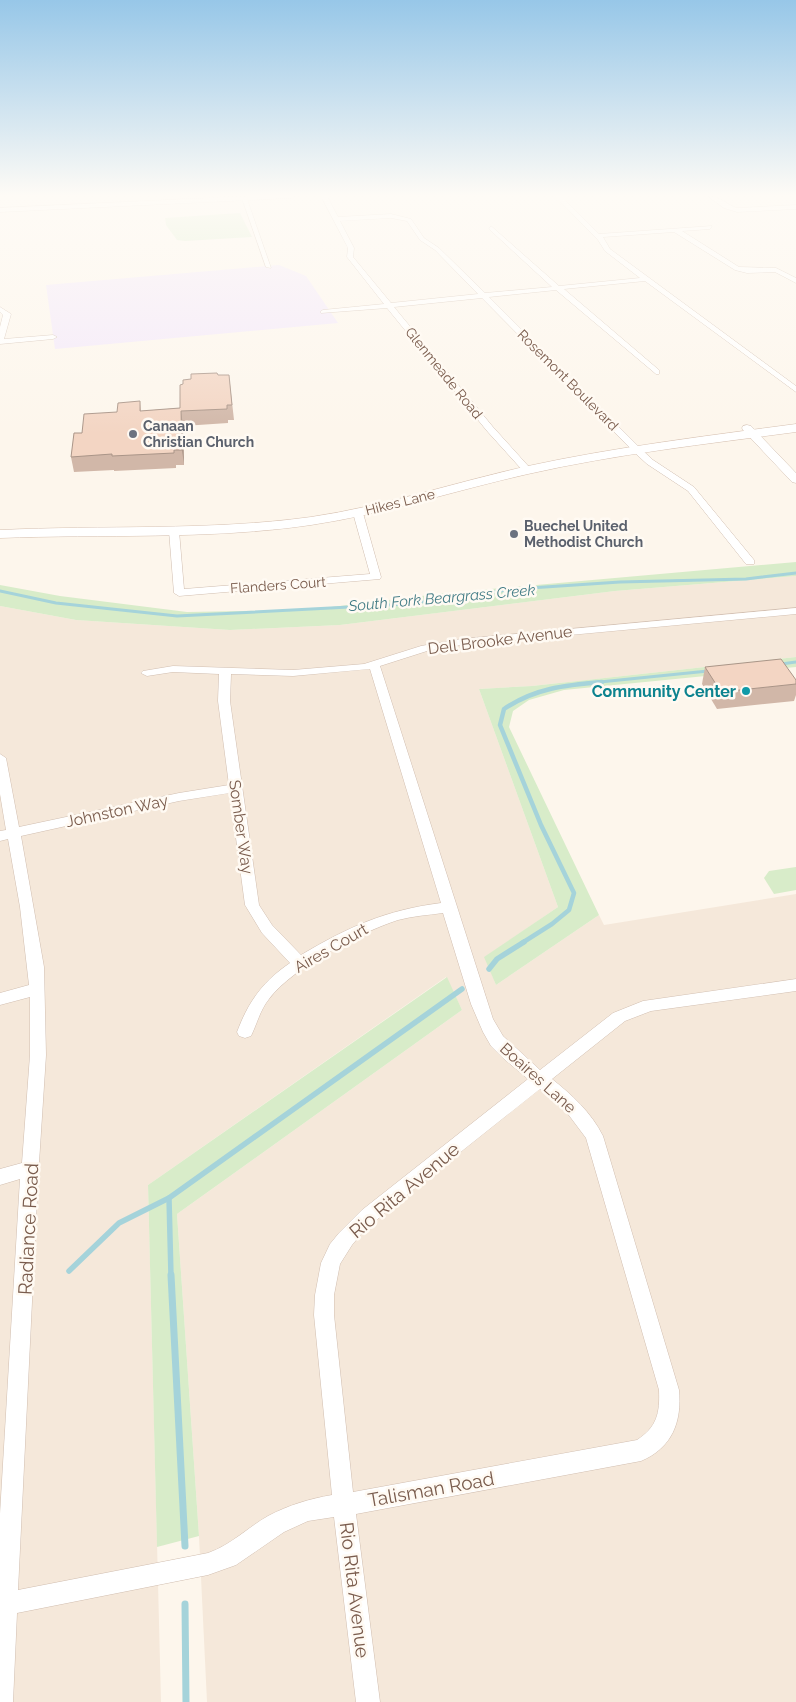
<svg xmlns="http://www.w3.org/2000/svg" width="796" height="1702" font-family="Raleway,sans-serif">
  <style>
    .residential { fill: #f5e8da }
    .education { fill: #f3e8fa }
    .green { fill: #d8ecc9 }
    .lines { fill: none; stroke-linecap: round; stroke-linejoin: round }
    .stream-far3 { stroke: #a5d3da; stroke-width: 3 }
    .stream-far2 { stroke: #a5d3da; stroke-width: 4.5 }
    .stream-far1 { stroke: #a5d3da; stroke-width: 5.5 }
    .stream { stroke: #a5d3da; stroke-width: 7 }
    .minor-casing { stroke: #d1beb0; stroke-width: 1 }
    .tertiary-casing { stroke: #d1beb0; stroke-width: 1 }
    .secondary-casing { stroke: #d6c0b0; stroke-width: 1 }
    .minor { fill: #fff; fill-rule: evenodd }
    .tertiary { fill: #fff; fill-rule: evenodd }
    .secondary { fill: #fff; fill-rule: evenodd }
    .wall { fill: #d1b7a8 }
    .shaded-wall { fill: #aa9588 }
    .building { fill: #f3d5c3; stroke: #aa9588 }
    .worship-dot { fill: #6b7280; stroke: #fffaf3; stroke-width: 2 }
    .culture-dot { fill: #0f9aa8; stroke: #fffaf3; stroke-width: 2 }
    .labels { text-anchor: middle; dominant-baseline: central; stroke-width: 5; stroke-linejoin: round; paint-order: stroke }
    .far-street-label { font-size: 14px; fill: #7a5c4d; stroke: #fffaf3 }
    .far-worship-label { font-size: 14px; font-weight: bold; fill: #5b616d; stroke: #fffaf3; text-anchor: start }
    .far-water-label { font-size: 15px; font-style: italic; fill: #437c86; stroke: #fffaf3 }
    .street-label { font-size: 16px; fill: #7a5c4d; stroke: #fffaf3 }
    .culture-label { font-size: 16px; font-weight: bold; fill: #0d838f; stroke: #fffaf3; text-anchor: end }
    .near-street-label { font-size: 19px; fill: #7a5c4d; stroke: #fffaf3 }
  </style>
  <rect width="100%" height="100%" fill="#fdf6ec"/>
  <path class="residential" d="M 796,576 L 796,657 L 532,686 L 479,689 L 558,907 L 485,957 L 496,985 L 599,915 L 604,925 L 796,894 L 796,1702 L 207,1702 L 199,1536 L 177,1214 L 462,1010 L 446,977 L 148,1185 L 161,1702 L 0,1702 L 0,606 L 76,620 L 230,630 L 340,625 L 615,591 Z"/>
  <path class="education" d="M 279,265 L 306,276 L 338,323 L 55,349 L 46,285 Z"/>
  <g class="green">
    <path d="M 240,213 L 252,237 L 185,241 L 177,240 L 166,225 L 165,218 Z"/>
    <path d="M 796,562 L 796,576 L 615,591 L 340,625 L 230,630 L 76,620 L 0,606 L 0,585 L 60,596 L 187,612 L 307,610 L 446,593 Z"/>
    <path d="M 796,657 L 796,667 L 564,690 L 529,700 L 513,711 L 509,727 L 599,915 L 496,985 L 484,957 L 558,907 L 479,689 L 532,686 Z"/>
    <path d="M 796,867 L 796,890 L 774,894 L 764,878 L 769,871 Z"/>
    <path d="M 447,977 L 462,1010 L 177,1214 L 199,1536 L 157,1547 L 148,1185 Z"/>
  </g>
  <g class="lines">
    <g class="stream-far3">
      <path d="M 0,591 L 56,603 L 177,616 L 407,604 L 515,589 L 620,582 L 746,579 L 796,573"/>
      <path d="M 781,664 L 796,662"/>
      <path d="M 590,683 L 708,671"/>
    </g>
    <path class="stream-far2" d="M 522,943 L 552,924 L 569,910 L 574,893 L 541,825 L 500,725 L 504,709 C 535,688 566,685 602,682"/>
    <g class="stream-far1">
      <path d="M 489,969 L 497,959 L 524,942"/>
      <path d="M 69,1271 L 119,1223 L 169,1198"/>
      <path d="M 171,1276 L 169,1198 L 462,989"/>
    </g>
    <g class="stream">
      <path d="M 171,1275 L 185,1546"/>
      <path d="M 185,1604 L 186,1702"/>
    </g>
    <g class="minor-casing">
      <g id="minor">
        <path d="M 321,196 L 327,196 L 338,217 L 391,214 L 411,219 L 424,238 L 439,248 L 485,293 L 552,287 L 489,229 L 491,226 L 559,286 L 640,278 L 605,251 L 598,240 L 555,196 L 561,196 L 599,234 L 712,226 L 710,229 L 682,231 L 739,267 L 776,268 L 796,278 L 796,283 L 775,272 L 747,273 L 735,270 L 674,232 L 603,237 L 610,249 L 796,386 L 796,392 L 645,281 L 564,289 L 659,370 L 659,374 L 656,374 L 556,290 L 489,297 L 641,449 L 653,460 L 694,487 L 754,560 L 754,564 L 746,564 L 688,491 L 647,464 L 635,453 L 482,298 L 394,307 L 493,427 L 530,468 L 530,472 L 524,472 L 487,431 L 387,308 L 321,313 L 321,311 L 323,310 L 384,304 L 347,257 L 348,248 ZM 391,218 L 407,221 L 420,240 L 435,250 L 478,294 L 391,303 L 353,257 L 354,248 L 340,221 Z"/>
        <path d="M 708,196 C 718,195 727,205 737,208 L 796,205 L 796,209 L 737,212 L 724,208 Z"/>
        <path d="M 242,198 L 247,199 L 271,268 L 266,267 Z"/>
        <path d="M 0,307 L 11,314 L 4,339 L 53,335 L 57,337 L 53,339 L 0,344 L 0,327 L 3,315 L 0,312 Z"/>
        <path d="M 358,510 L 363,513 L 381,577 L 380,579 L 179,596 L 174,593 L 169,531 L 174,528 L 179,531 L 184,589 L 370,574 L 353,513 Z"/>
        <path d="M 796,608 L 796,614 L 461,645 L 427,651 L 380,666 L 493,1019 L 503,1036 L 540,1070 L 613,1013 L 643,1001 L 796,979 L 796,991 L 651,1011 L 625,1021 L 552,1079 C 572,1095 591,1112 603,1136 L 679,1390 C 682,1422 672,1448 641,1461 L 356,1514 L 380,1702 L 356,1702 L 334,1517 L 308,1521 L 284,1532 L 236,1565 L 208,1575 L 17,1613 L 13,1702 L 0,1702 L 0,1514 L 20,1179 L 0,1185 L 0,1169 L 22,1163 L 30,1055 L 30,997 L 0,1005 L 0,993 L 29,985 L 20,907 L 8,839 L 0,841 L 0,831 L 6,830 L 0,794 L 0,754 L 6,758 L 19,827 L 179,793 L 229,785 L 218,701 L 219,674 L 173,672 L 147,676 L 141,673 L 143,671 L 173,666 L 293,670 L 364,664 L 421,646 L 461,639 ZM 370,669 L 441,903 C 386,910 348,927 301,955 L 272,925 L 259,905 L 230,701 L 231,674 L 293,676 ZM 230,793 L 245,905 L 262,933 L 290,963 C 265,980 250,999 239,1027 L 237,1032 L 239,1036 L 245,1038 L 251,1036 C 257,1024 260,1010 269,999 C 292,968 361,932 398,920 C 413,916 428,915 443,913 L 471,1004 L 483,1032 L 491,1046 L 503,1058 L 528,1079 L 362,1210 L 339,1233 L 330,1244 L 321,1263 L 315,1295 L 314,1315 L 332,1495 C 309,1499 289,1505 268,1516 C 247,1528 231,1545 208,1553 L 18,1590 L 38,1178 L 46,1055 L 44,967 L 21,836 L 179,801 ZM 540,1089 L 568,1114 L 586,1138 L 659,1390 C 660,1413 657,1427 637,1440 L 353,1492 L 334,1315 L 334,1295 L 340,1264 L 352,1245 L 362,1233 L 389,1209 Z"/>
      </g>
    </g>
    <g class="tertiary-casing">
      <g id="tertiary">
        <path d="M 252,196 L 295,196 L 291,198 L 0,212 L 0,208 Z"/>
        <path d="M 747,425 L 751,426 L 796,473 L 796,483 L 792,482 L 743,430 L 742,428 L 743,426 Z"/>
      </g>
    </g>
    <g class="secondary-casing">
      <path id="secondary" d="M 796,424 L 796,432 C 706,444 616,454 528,474 C 456,490 385,514 311,525 C 209,540 103,534 0,538 L 0,530 C 103,525 209,531 311,517 C 385,506 456,482 528,466 C 616,447 706,436 796,424 Z"/>
    </g>
    <use href="#minor" class="minor"/>
    <use href="#tertiary" class="tertiary"/>
    <use href="#secondary" class="secondary"/>
  </g>
  <g class="wall">
    <path d="M 218,375 L 229,375 L 234,420 L 228,420 L 228,423 L 183,426 L 184,465 L 176,465 L 176,468 L 114,471 L 114,470 L 74,472 L 71,457 L 82,433 L 140,401 L 141,411 L 180,408 L 183,384 L 191,379 Z"/>
    <path d="M 705,667 L 796,680 L 796,695 L 794,701 L 717,709 L 702,684 Z"/>
  </g>
  <path class="shaded-wall" d="M 181,411 L 183,426 L 184,465 L 182,450 Z"/>
  <g class="building">
    <path d="M 217,373 L 218,375 L 229,375 L 232,405 L 227,405 L 227,409 L 181,411 L 182,450 L 174,450 L 174,453 L 112,456 L 112,454 L 71,457 L 74,433 L 82,433 L 84,414 L 117,412 L 118,403 L 140,401 L 140,411 L 180,408 L 180,385 L 183,384 L 183,380 L 191,379 L 191,374 Z"/>
    <path d="M 781,659 L 796,680 L 796,684 L 721,692 L 705,667 Z"/>
  </g>
  <linearGradient id="sky" x2="0" y2="1"><stop stop-color="#97c7e8"/><stop offset="0.45" stop-color="#fefbf6"/><stop offset="1" stop-color="#fefbf6" stop-opacity="0"/></linearGradient>
  <rect width="796" height="434" fill="url(#sky)"/>
  <g class="worship-dot">
    <circle cx="133" cy="434" r="5"/>
    <circle cx="514" cy="534" r="5"/>
  </g>
  <circle class="culture-dot" cx="746" cy="691" r="5"/>
  <g class="labels">
    <g class="far-street-label">
      <text transform="translate(444 373) rotate(51)">Glenmeade Road</text>
      <text transform="translate(568 380) rotate(45)">Rosemont Boulevard</text>
      <text transform="translate(400 502) rotate(-14)">Hikes Lane</text>
      <text transform="translate(278 585) rotate(-4)">Flanders Court</text>
    </g>
    <g class="far-worship-label">
      <text x="143" y="426">Canaan<tspan x="143" dy="16">Christian Church</tspan></text>
      <text x="524" y="526">Buechel United<tspan x="524" dy="16">Methodist Church</tspan></text>
    </g>
    <g class="far-water-label">
      <text transform="translate(442 598) rotate(-5)">South Fork Beargrass Creek</text>
    </g>
    <g class="street-label">
      <text transform="translate(500 640) rotate(-7)">Dell Brooke Avenue</text>
      <text transform="translate(117 811) rotate(-12)">Johnston Way</text>
      <text transform="translate(241 827) rotate(82)">Somber Way</text>
      <text transform="translate(331 948) rotate(-30)">Aires Court</text>
      <text transform="translate(538 1078) rotate(42)">Boaires Lane</text>
    </g>
    <g class="culture-label">
      <text x="736" y="691">Community Center</text>
    </g>
    <g class="near-street-label">
      <text transform="translate(404 1190) rotate(-40)">Rio Rita Avenue</text>
      <text transform="translate(28 1229) rotate(-87)">Radiance Road</text>
      <text transform="translate(431 1489) rotate(-10)">Talisman Road</text>
      <text transform="translate(355 1590) rotate(83)">Rio Rita Avenue</text>
    </g>
  </g>
</svg>
